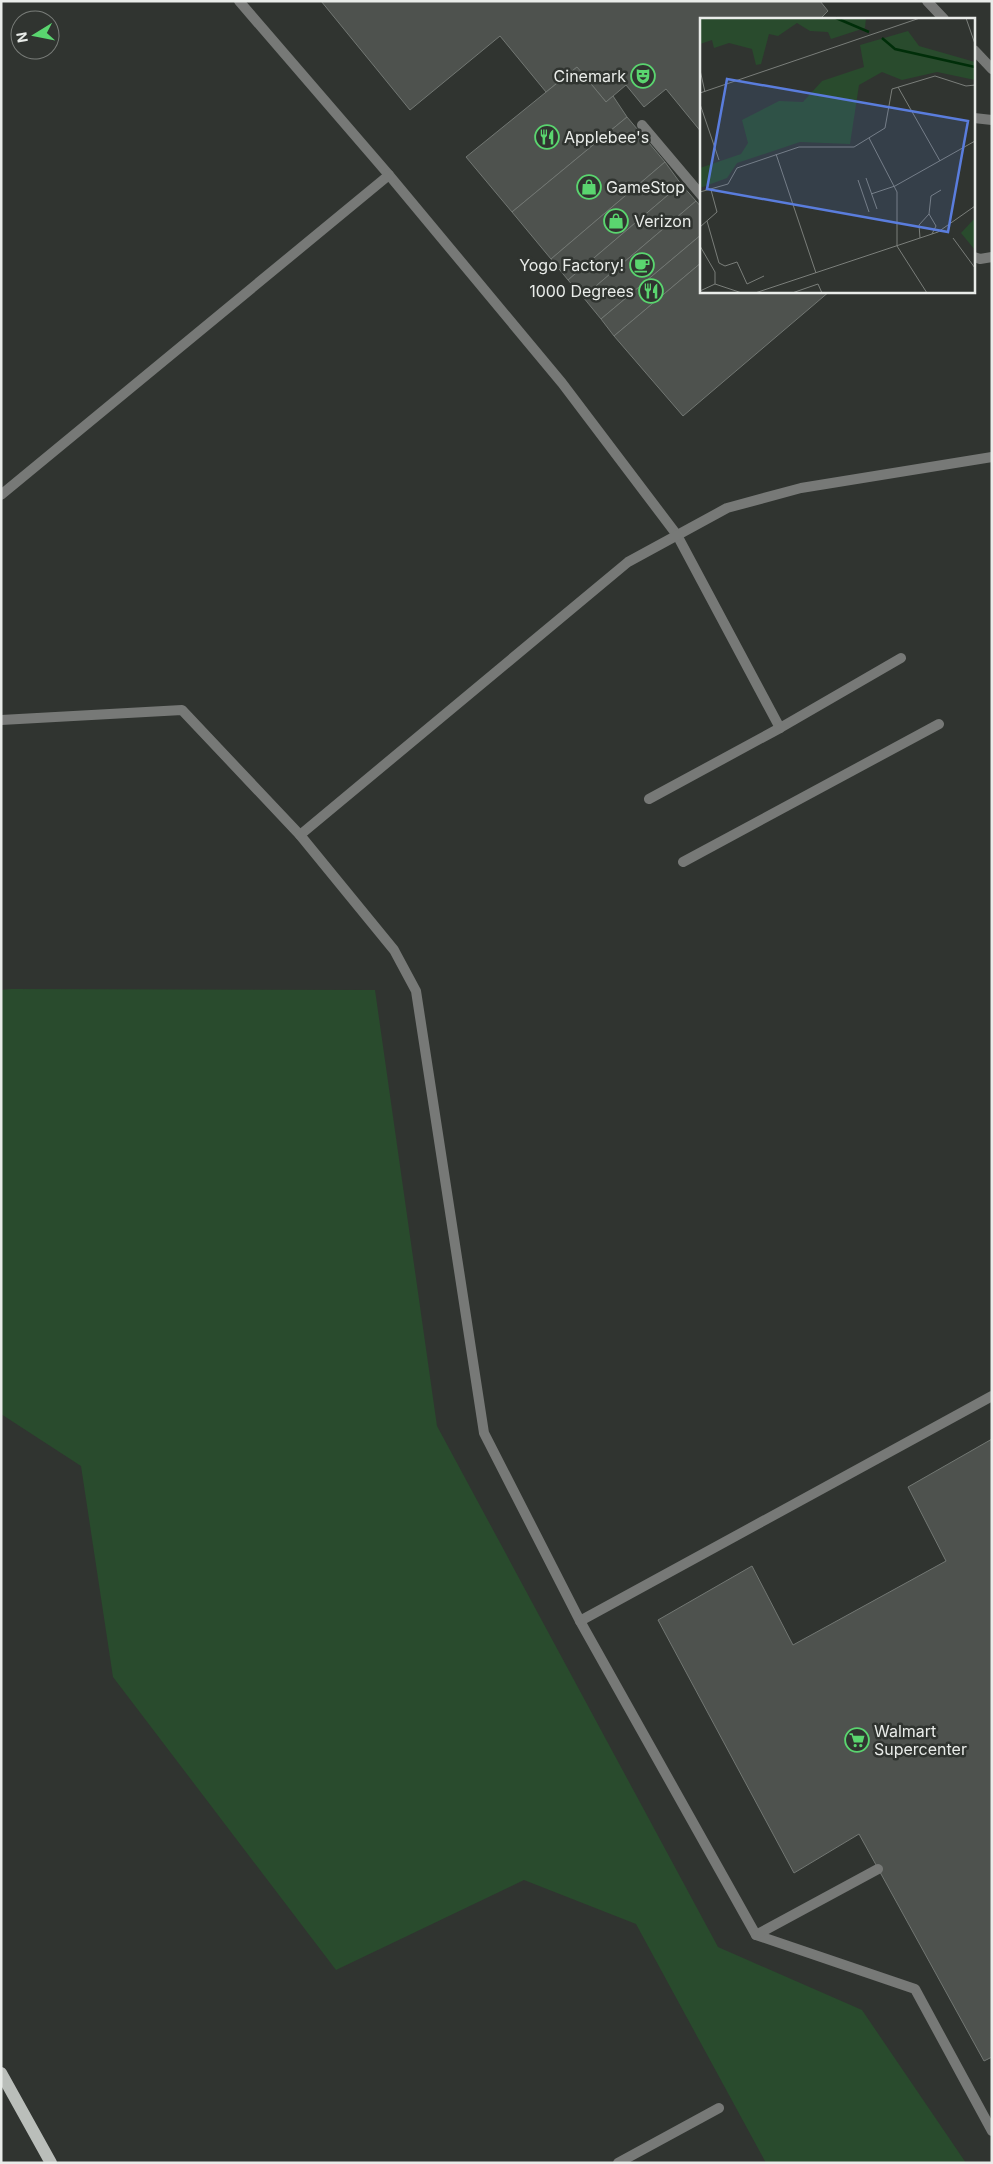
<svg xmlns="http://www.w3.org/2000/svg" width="993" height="2164" font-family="Inter,sans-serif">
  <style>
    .green { fill: #294b2d }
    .building { fill: #4e524e; stroke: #727773 }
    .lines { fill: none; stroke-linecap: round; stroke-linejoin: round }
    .service { stroke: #777977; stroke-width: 10 }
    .minor { stroke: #777977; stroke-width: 10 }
    .primary { stroke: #babeba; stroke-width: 12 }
    .labels { text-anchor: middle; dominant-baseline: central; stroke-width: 5; stroke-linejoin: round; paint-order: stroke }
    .poi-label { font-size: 16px; fill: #e9ece9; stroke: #303430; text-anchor: start }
    .inset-river { fill: none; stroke: #002e09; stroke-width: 2.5 }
    .inset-road { fill: none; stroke: #7a7e7a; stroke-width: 1 }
    .view { fill: #5a7ddd; fill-opacity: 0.15; stroke: #5a7ddd; stroke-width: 2.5 }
    .inset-edge { fill: none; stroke: #e9ece9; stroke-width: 2.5 }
  </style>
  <rect width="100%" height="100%" fill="#303430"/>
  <path class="green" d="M 11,989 L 375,990 L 437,1426 L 718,1947 L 862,2010 L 966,2163 L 766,2163 L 636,1924 L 524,1880 L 336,1970 L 113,1677 L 81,1466 L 1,1414 L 1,990 Z"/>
  <g class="building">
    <path d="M 321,1 L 820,1 L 828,11 L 820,19 L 702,19 L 702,133 L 666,89 L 644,107 L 626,85 L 606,102 L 577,67 L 546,92 L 500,36 L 410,110 Z"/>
    <path d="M 577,67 L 606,102 L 613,96 L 627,117 L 512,212 L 466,157 Z"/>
    <path d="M 627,117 L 665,162 L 551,259 L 512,212 Z"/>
    <path d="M 665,162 L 681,184 L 568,280 L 551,259 Z"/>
    <path d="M 681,184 L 696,201 L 583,297 L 568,280 Z"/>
    <path d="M 696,201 L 702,208 L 702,234 L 601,319 L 583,297 Z"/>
    <path d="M 702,234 L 702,262 L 614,336 L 601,319 Z"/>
    <path d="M 702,262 L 702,291 L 830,291 L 683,416 L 614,336 Z"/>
    <path d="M 992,1439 L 992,2057 L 984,2061 L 859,1834 L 794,1873 L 658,1620 L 752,1566 L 793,1645 L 946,1561 L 908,1487 Z"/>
  </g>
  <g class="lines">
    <g class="service">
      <path d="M 239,1 L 389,175 L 562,383 L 677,535 L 780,728"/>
      <path d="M 927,1 L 944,19"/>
      <path d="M 974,50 L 992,69"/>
      <path d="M 974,118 L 992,120"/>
      <path d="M 642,125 L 702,196"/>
      <path d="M 974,257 L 980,259 L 992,257"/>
      <path d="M 1,495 L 389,175"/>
      <path d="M 1,720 L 182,710 L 300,835 L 394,950 L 416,991 L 484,1433 L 580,1621 L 756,1935 L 915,1989 L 992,2131"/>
      <path d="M 649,799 L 780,728 L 901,658"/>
      <path d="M 300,835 L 628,562 L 727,508 L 801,488 L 992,457"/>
      <path d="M 683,862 L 939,724"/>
      <path d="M 580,1621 L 992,1396"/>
      <path d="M 756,1935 L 878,1869"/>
    </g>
    <path class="minor" d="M 618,2163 L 719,2108"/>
    <path class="primary" d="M 1,2073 L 51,2163"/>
  </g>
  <defs>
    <g id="theatre-ring" transform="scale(1.25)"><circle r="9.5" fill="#303430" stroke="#5ad56f" stroke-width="1.5"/><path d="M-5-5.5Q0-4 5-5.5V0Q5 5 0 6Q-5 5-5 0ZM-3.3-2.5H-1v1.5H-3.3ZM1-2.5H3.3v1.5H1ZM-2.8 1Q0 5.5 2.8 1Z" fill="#5ad56f"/></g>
    <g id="restaurant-ring" transform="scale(1.25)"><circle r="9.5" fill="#303430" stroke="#5ad56f" stroke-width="1.5"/><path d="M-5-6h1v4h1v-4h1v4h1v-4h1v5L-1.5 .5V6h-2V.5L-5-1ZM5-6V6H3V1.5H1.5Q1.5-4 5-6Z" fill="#5ad56f"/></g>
    <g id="shop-ring" transform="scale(1.25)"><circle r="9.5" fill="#303430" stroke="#5ad56f" stroke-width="1.5"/><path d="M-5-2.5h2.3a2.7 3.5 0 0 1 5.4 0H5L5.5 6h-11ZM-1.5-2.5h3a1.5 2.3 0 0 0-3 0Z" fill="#5ad56f"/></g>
    <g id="cafe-ring" transform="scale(1.25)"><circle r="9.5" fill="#303430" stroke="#5ad56f" stroke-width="1.5"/><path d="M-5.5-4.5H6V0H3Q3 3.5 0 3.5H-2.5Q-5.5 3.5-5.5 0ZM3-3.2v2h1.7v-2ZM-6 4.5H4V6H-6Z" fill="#5ad56f"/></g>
    <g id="supermarket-ring" transform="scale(1.25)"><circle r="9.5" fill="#303430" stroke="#5ad56f" stroke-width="1.5"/><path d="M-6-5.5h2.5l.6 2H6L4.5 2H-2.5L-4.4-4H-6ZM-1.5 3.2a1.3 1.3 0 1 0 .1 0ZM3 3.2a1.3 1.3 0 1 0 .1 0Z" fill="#5ad56f"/></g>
  </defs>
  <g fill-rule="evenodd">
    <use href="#theatre-ring" x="643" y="76"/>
    <use href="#restaurant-ring" x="547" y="137"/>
    <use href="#shop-ring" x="589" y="187"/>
    <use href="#shop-ring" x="616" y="221"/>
    <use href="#cafe-ring" x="642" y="265"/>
    <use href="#restaurant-ring" x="651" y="291"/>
    <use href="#supermarket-ring" x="857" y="1740"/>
  </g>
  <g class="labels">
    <g class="poi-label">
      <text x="626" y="76" text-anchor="end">Cinemark</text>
      <text x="564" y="137">Applebee's</text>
      <text x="606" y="187">GameStop</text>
      <text x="634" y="221">Verizon</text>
      <text x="624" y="265" text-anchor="end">Yogo Factory!</text>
      <text x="634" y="291" text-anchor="end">1000 Degrees</text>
      <text x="874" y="1731">Walmart<tspan x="874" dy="18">Supercenter</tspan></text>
    </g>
  </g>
  <g transform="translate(700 18)">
    <rect width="275" height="275" fill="#303430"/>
    <path d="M 0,0 L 166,0 L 165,10 L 131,21 L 128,14 L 110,13 L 97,5 L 78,18 L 69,16 L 61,46 L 56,47 L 52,31 L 29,25 L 14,30 L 12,22 L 0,26 ZM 208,13 L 219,28 L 275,44 L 275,62 L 237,54 L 202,62 L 182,54 L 159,67 L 150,126 L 100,124 L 37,145 L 27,160 L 0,170 L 0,150 L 41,136 L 48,125 L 42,102 L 79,83 L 103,84 L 122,63 L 164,49 L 160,27 ZM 275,200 L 275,232 L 261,215 Z" fill="#294b2d"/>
    <path class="inset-river" d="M 136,0 L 169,14M 182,20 L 195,31 L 275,49"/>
    <path class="inset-road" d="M 266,0 L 275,26M 0,52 L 5,74M 198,69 L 240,143M 0,75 L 220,0M 0,86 L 19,142M 169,120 L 197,174 L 197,228M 76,136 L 116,255M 166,160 L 177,191M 158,162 L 169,194M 0,174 L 28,166 L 37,150 L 99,129 L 154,129 L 185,110 L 192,71 L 235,58 L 266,68 L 275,67M 171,176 L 195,168 L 275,123M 229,196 L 231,178 L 241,172M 7,203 L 19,245 L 25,248 L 37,244 L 47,266 L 64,258M 0,209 L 17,194 L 11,172M 220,220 L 219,207 L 229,196 L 236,208 L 232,216M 253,220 L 275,250M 0,228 L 15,254 L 15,266M 197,228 L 227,275M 0,273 L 15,266 L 42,275M 55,275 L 238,214 L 275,188M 92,275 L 118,266 L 122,275"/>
    <path class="view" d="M 27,61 L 268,103 L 248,214 L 7,171 Z"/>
    <rect width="275" height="275" class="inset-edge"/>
  </g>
  <rect width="993" height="2164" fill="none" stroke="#e9ece9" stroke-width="5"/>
  <g transform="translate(35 35) rotate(260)"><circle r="24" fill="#303430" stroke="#7a7e7a"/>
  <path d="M0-4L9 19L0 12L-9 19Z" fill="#5ad56f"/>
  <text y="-8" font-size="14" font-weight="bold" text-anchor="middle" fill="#e9ece9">N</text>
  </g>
</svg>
